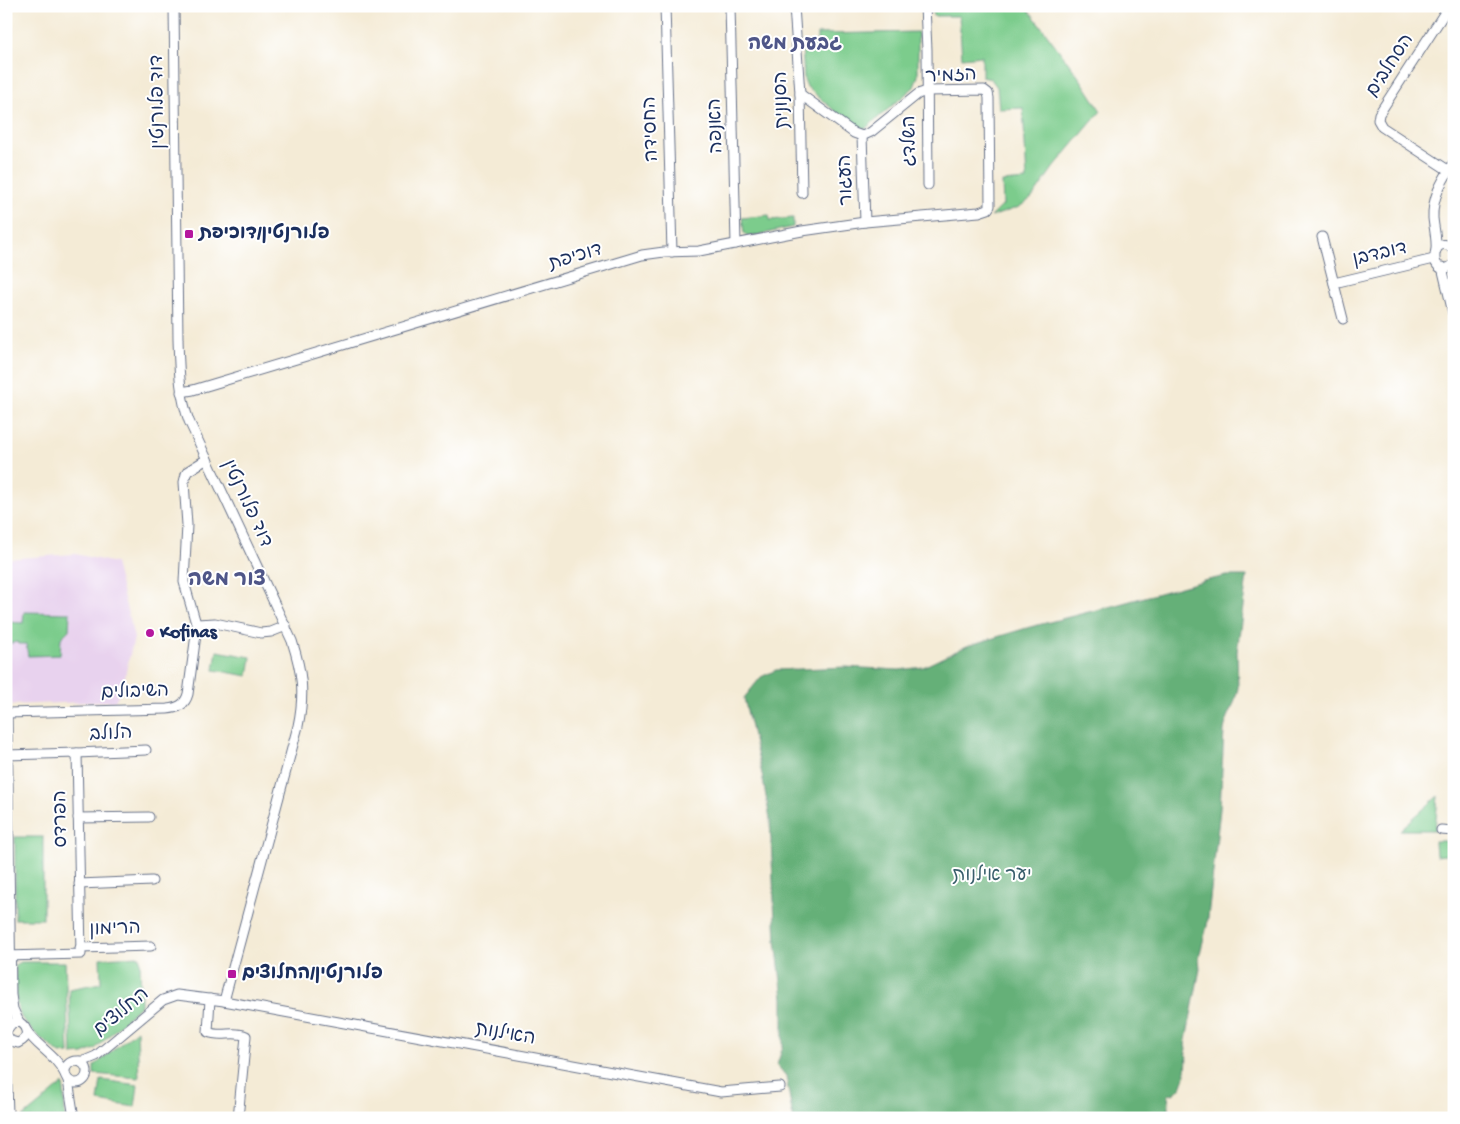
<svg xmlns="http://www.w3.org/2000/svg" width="1460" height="1124" font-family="'Gochi Hand','Playpen Sans Hebrew',sans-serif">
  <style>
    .built { fill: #e8d2ee }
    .green { fill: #7ccc8c; stroke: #4c7e75 }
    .forest { fill: #65b078; stroke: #40706b }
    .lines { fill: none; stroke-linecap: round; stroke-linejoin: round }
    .minor-casing { stroke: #677188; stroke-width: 11 }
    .minor { stroke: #fff; stroke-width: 9 }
    .poi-dot { fill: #b5179e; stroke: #fff; stroke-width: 2 }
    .labels { text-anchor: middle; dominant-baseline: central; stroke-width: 4; stroke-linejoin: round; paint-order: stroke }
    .street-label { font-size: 19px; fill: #1b2f5e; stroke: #fff }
    .poi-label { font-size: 19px; font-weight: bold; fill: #1b2f5e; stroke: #fff; text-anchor: start }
    .park-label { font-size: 19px; fill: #385e6c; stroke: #fff }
    .neighbourhood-label { font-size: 20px; font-weight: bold; fill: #4f5688; stroke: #fff }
    .quarter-label { font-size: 21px; font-weight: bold; fill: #4f5688; stroke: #fff }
  </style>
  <rect width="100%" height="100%" fill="#fff"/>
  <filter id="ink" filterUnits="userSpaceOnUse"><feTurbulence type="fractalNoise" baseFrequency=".02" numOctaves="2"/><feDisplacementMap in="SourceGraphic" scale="10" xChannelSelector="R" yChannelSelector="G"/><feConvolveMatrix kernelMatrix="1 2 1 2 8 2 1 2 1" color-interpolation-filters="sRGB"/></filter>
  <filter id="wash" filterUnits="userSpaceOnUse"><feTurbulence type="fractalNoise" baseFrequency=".0096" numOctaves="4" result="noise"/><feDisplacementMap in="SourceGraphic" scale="20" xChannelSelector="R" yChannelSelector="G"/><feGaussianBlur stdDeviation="1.12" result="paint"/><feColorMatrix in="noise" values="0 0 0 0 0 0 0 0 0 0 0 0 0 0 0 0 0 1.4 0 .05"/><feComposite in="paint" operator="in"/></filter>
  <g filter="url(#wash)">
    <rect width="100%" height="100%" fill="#f4ebd6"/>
    <path class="built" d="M 75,554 L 115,563 L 134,638 L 122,688 L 115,701 L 6,705 L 6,559 Z"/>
    <g class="green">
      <path d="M 931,6 L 1026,6 L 1081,80 L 1101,111 L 1053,168 L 1032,198 L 1019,207 L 991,217 L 1003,205 L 1002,182 L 1027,180 L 1023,108 L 999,109 L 997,87 L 991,79 L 982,77 L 982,56 L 962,58 L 959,16 L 933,16 Z"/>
      <path d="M 918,32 L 918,76 L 914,87 L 866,128 L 859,129 L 851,125 L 807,87 L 804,79 L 802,46 L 817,45 L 817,34 Z"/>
      <path d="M 769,215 L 770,220 L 793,218 L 793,227 L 749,237 L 744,233 L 742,218 Z"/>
      <path d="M 6,612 L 8,612 L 7,622 L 23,623 L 24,612 L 70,613 L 69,630 L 61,638 L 60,655 L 28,656 L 26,644 L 18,644 L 18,642 L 6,644 Z"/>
      <path d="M 217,651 L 251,657 L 248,676 L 214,670 Z"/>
      <path d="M 1438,796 L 1435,830 L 1400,830 Z"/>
      <rect x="15" y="837" width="28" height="82"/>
      <path d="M 1435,841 L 1454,841 L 1454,854 L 1436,856 Z"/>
      <path d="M 140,956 L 141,1005 L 95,1049 L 83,1054 L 72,1055 L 69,989 L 101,983 L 100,958 Z"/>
      <path d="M 20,962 L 65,962 L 69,1053 L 60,1054 C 47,1042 25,1029 19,1012 C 14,998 16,980 15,965 Z"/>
      <path d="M 137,1030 L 139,1078 L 94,1074 L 94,1066 Z"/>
      <path d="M 101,1080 L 138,1085 L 135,1107 L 98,1101 Z"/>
      <path d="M 63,1084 L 64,1091 L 65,1118 L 22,1118 Z"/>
    </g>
    <path class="forest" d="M 1227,576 L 1247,576 L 1237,652 L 1238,688 L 1234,703 L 1227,717 L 1224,730 L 1220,809 L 1207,926 L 1199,957 L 1200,969 L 1185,1045 C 1189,1059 1187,1094 1168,1095 L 1170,1118 L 793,1118 L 786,1076 L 777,1065 L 783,1046 L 783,998 L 776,941 L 770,819 L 762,774 L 744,698 L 761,677 L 776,670 L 846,667 L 899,670 L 923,667 L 967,646 L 1030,627 L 1112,606 L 1203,581 Z"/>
  </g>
  <g filter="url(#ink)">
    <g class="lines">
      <g class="minor-casing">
        <g id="minor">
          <path d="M 174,6 L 178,339 C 179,367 179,394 189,421 L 292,641 C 302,672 305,693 298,726 L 224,1001"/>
          <path d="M 665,6 L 672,252"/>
          <path d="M 730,6 L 736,244"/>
          <path d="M 794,6 L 800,94 L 802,193"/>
          <path d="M 925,6 L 927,50 L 928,185"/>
          <path d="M 862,136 L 865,222"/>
          <path d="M 1448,170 L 1382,127 L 1378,120 L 1379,114 L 1449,6"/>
          <path d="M 1322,237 L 1343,319"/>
          <path d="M 1454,249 C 1429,229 1428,284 1454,264"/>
          <path d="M 1436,250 C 1437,239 1434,229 1433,218 C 1432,196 1443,180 1454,162"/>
          <path d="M 1442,267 L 1454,317"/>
          <path d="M 1334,283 L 1434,259"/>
          <path d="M 181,392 L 193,390 L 642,255 L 664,252 L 699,251 L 802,231 L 865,222 L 979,212 L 988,209 L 990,206 L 989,98 L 988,93 L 984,90 L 927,91 L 918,94 L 871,132 L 862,136 L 854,133 L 800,94"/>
          <path d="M 197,624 L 215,623 L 261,633 L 271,632 L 286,626"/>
          <path d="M 6,713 L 167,709 C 178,708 185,705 188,694 L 197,627 L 184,582 L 187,525 L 184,482 L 186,474 L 188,471 L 207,459"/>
          <path d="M 7,713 L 11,995 L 13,1009 L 19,1022"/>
          <path d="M 77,753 L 146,750"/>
          <path d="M 6,755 L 77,753 L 81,954 L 6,956"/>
          <path d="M 78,818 L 149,817"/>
          <path d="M 1441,830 L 1454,831"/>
          <path d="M 79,884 L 152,881"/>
          <path d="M 80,948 L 151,946"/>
          <path d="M 210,999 L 208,1032 C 221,1038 234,1030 246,1036 L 238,1118"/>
          <path d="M 6,1013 L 7,1029"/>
          <path d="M 26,1030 C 37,1047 56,1055 65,1074"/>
          <path d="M 6,1031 L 12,1023 L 19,1022 C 29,1028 29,1038 18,1043 L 11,1041 L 6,1035"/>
          <path d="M 6,1056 L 8,1114"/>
          <path d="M 79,1061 L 84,1061 L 96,1056 L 163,1000 L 177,995 L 224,1001 L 721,1092 L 780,1087"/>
          <circle cx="76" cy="1072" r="11"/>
          <path d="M 68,1080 L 74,1118"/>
        </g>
      </g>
      <use href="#minor" class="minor"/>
    </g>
  </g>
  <g class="poi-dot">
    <rect x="184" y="229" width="10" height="10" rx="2.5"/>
    <circle cx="150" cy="633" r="5"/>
    <rect x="227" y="969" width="10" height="10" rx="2.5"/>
  </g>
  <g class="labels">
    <g class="street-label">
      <text transform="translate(1391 66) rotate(-57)">הסחלבים</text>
      <text transform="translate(951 77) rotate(-3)">הזמיר</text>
      <text transform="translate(783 100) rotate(-92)">הסנונית</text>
      <text transform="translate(159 102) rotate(-91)">דוד פלורנטין</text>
      <text transform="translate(717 126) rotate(-92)">האנפה</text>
      <text transform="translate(652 129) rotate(-92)">החסידה</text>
      <text transform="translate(911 141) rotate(-91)">השלדג</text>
      <text transform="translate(847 180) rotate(-92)">העגור</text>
      <text transform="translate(1380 255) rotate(-13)">דובדבן</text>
      <text transform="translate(576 258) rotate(-17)">דוכיפת</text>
      <text transform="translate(246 504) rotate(65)">דוד פלורנטין</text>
      <text transform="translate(135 693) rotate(-2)">השיבולים</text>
      <text transform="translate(111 735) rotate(-3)">הלולב</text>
      <text transform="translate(62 819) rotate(-91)">הפרדס</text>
      <text transform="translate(115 930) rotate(-2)">הרימון</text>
      <text transform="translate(122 1013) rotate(-39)">החלוצים</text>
      <text transform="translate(505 1035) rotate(10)">האילנות</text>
    </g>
    <g class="poi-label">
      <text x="199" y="234">פלורנטין/דוכיפת</text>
      <text x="160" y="633">Kofinas</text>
      <text x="242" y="974">פלורנטין/החלוצים</text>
    </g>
    <g class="park-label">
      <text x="992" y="876">יער אילנות</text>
    </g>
    <g class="neighbourhood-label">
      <text x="795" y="45">גבעת משה</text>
    </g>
    <g class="quarter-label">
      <text x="227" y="581">צור משה</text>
    </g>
  </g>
  <rect width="1460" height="1124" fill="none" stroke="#fff" stroke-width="25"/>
</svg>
